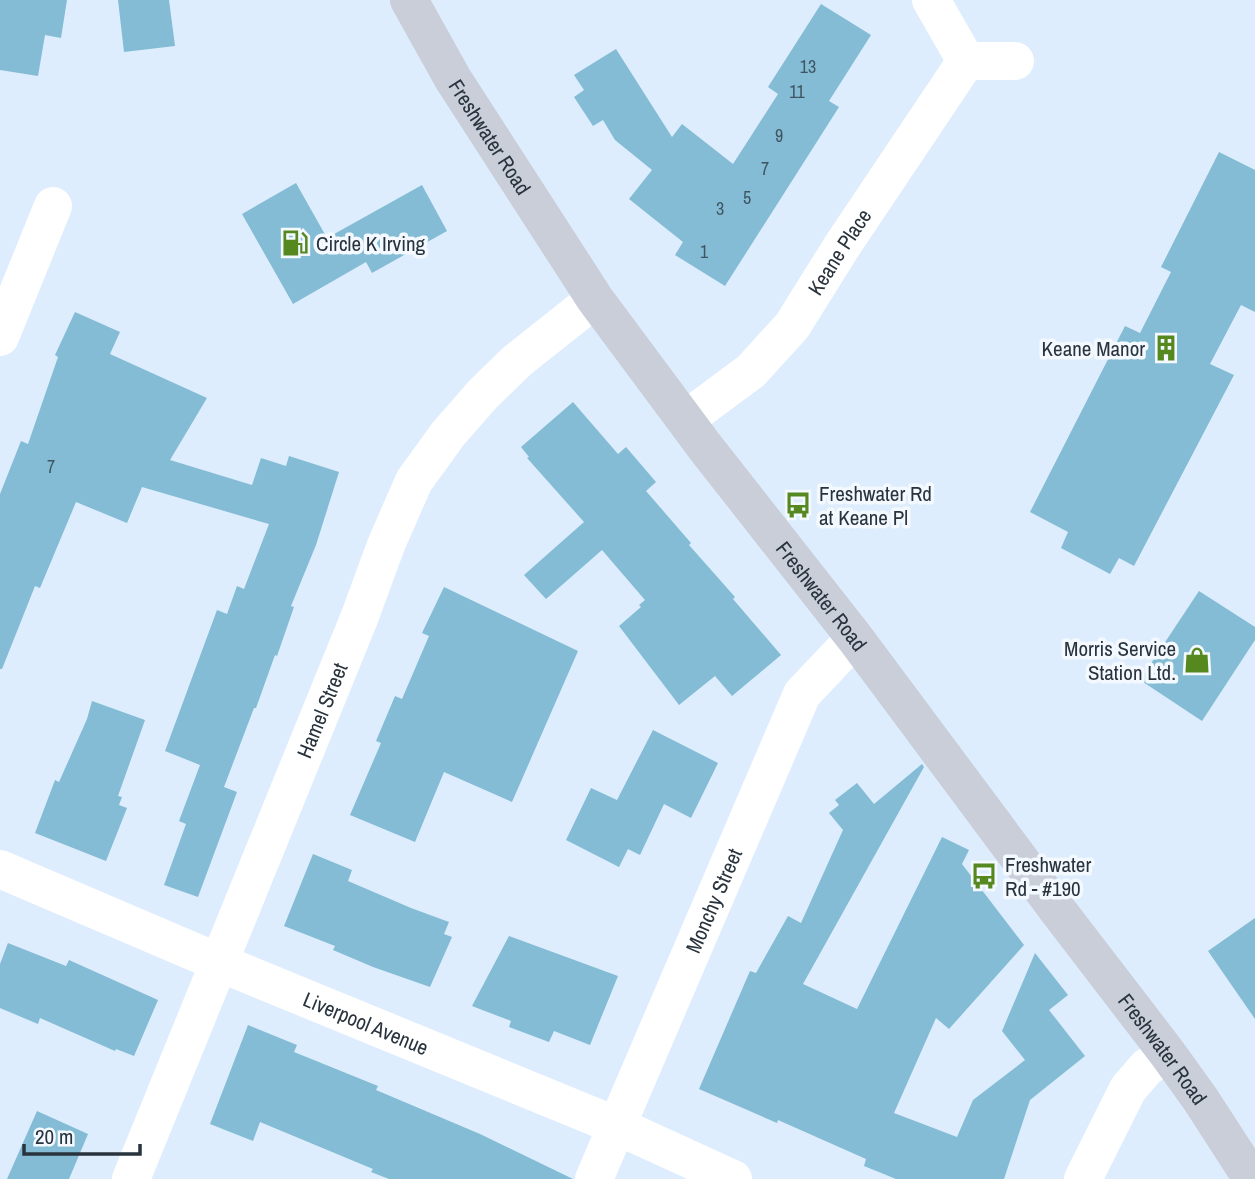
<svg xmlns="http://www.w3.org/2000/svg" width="1255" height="1179" font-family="'Archivo Narrow',sans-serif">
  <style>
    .building { fill: #83bcd4 }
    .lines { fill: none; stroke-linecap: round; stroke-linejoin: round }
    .minor { stroke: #fff; stroke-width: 38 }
    .secondary { stroke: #c9ced9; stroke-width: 38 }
    .labels { text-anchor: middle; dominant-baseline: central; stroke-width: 7; stroke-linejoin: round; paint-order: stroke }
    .number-label { font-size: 18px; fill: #405563 }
    .street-label { font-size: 21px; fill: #29333d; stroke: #f3f9fe }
    .poi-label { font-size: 21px; fill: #29333d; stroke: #f3f9fe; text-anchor: start }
  </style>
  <rect width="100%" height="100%" fill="#ddedfd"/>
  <g class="building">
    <path d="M 0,0 L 67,0 L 61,38 L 45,35 L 38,76 L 0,70 Z"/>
    <path d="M 118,0 L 169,0 L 175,46 L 124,52 Z"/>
    <path d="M 821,4 L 871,35 L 829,101 L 839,107 L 725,286 L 675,255 L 683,242 L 629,199 L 652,170 L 615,140 L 603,120 L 593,126 L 574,97 L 584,90 L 574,75 L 616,49 L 672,137 L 682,124 L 733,164 L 778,94 L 768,87 Z"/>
    <path d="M 1219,152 L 1255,170 L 1255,312 L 1241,305 L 1210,364 L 1234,375 L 1134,566 L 1119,558 L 1110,574 L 1061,548 L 1068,532 L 1030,512 L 1125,326 L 1140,333 L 1171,272 L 1161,267 Z"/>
    <path d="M 296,183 L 327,238 L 422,185 L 447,231 L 372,273 L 366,262 L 293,304 L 242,214 Z"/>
    <path d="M 75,312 L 120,332 L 110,354 L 207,398 L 170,460 L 252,485 L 261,458 L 286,466 L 289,456 L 339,472 L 316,545 L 291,606 L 294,607 L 277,656 L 275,655 L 256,708 L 254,708 L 224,787 L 237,792 L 198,897 L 164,885 L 186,824 L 179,821 L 200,765 L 165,751 L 217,610 L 227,614 L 237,586 L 244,589 L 269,524 L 142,487 L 127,523 L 76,502 L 40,588 L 35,586 L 2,669 L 0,669 L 0,494 L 21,441 L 28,444 L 58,357 L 55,355 Z"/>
    <path d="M 573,402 L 618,454 L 626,447 L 656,482 L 646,491 L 691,543 L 689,545 L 735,597 L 733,599 L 781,655 L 732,696 L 715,676 L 679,705 L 619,626 L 641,607 L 639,605 L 645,600 L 602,550 L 546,599 L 524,575 L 584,522 L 527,458 L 529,457 L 521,447 Z"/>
    <path d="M 444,587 L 578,651 L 512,802 L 444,772 L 415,842 L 350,815 L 381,743 L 376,741 L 395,696 L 402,699 L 429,636 L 422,633 Z"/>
    <path d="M 1199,591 L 1255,627 L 1255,640 L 1202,721 L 1140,680 Z"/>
    <path d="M 92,701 L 145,720 L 118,796 L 122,797 L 119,805 L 127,808 L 106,861 L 35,833 L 55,780 L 59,782 L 87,719 Z"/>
    <path d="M 653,730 L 718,763 L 691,818 L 664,804 L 640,855 L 628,849 L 619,867 L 566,840 L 591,788 L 617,800 Z"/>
    <path d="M 922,764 L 924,767 L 803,984 L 857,1009 L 942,837 L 969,850 L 962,864 L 1024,945 L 949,1029 L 936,1018 L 894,1113 L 957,1137 L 973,1100 L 1025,1060 L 1002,1031 L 1035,953 L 1068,995 L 1049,1010 L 1085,1056 L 1030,1100 L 1004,1179 L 896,1179 L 864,1166 L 866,1159 L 778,1120 L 777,1123 L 699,1089 L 750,971 L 756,973 L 788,916 L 801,923 L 843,830 L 829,813 L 839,805 L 835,800 L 857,783 L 874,804 Z"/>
    <path d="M 313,854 L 352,870 L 348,881 L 411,908 L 449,922 L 444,934 L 452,937 L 430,987 L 373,967 L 333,950 L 335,946 L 284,926 Z"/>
    <path d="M 1255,918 L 1255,1019 L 1208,951 Z"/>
    <path d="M 509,936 L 618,976 L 590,1045 L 554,1031 L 549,1042 L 509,1027 L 511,1021 L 472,1006 Z"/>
    <path d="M 8,943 L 66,966 L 69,960 L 158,1000 L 134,1056 L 116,1049 L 115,1051 L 40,1018 L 38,1024 L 0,1008 L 0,964 Z"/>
    <path d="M 248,1025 L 297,1045 L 294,1052 L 378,1086 L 376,1090 L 480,1134 L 573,1179 L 389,1179 L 371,1172 L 373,1169 L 260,1122 L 253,1141 L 210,1124 Z"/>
    <path d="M 37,1111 L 88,1134 L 69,1179 L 7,1179 Z"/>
  </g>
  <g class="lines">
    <g class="minor">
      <path d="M 931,0 L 966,61"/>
      <path d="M 0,337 L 53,206"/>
      <path id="s1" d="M 685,420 L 751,371 L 792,326 L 842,246 L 966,61 L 1015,61"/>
      <path id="s2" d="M 0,869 L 220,963 L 617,1126 L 733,1179"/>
      <path id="s3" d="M 131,1179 L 360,616 L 386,545 L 414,481 L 448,434 L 483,394 L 517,361 L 595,299"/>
      <path id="s4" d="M 594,1179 L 802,694 L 855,638"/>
      <path d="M 1083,1179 L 1128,1089 L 1147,1067 L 1168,1054"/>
    </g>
    <path class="secondary" id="s5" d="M 409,0 L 453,79 L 595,299 L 705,447 L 855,638 L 1059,912 L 1168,1054 L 1201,1100 L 1252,1179"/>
  </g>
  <defs>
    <g id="fuel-bare" transform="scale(2.1)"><path d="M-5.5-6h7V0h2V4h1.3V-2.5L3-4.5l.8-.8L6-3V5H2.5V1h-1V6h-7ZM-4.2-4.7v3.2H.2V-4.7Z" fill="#55881f" stroke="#f3f9fe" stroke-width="2.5" paint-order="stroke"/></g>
    <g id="building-bare" transform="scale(2.1)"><path d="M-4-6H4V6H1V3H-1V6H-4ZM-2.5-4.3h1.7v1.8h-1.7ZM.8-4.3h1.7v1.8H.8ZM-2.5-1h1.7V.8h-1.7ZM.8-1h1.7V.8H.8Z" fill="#55881f" stroke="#f3f9fe" stroke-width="2.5" paint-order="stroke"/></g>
    <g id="bus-bare" transform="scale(2.1)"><path d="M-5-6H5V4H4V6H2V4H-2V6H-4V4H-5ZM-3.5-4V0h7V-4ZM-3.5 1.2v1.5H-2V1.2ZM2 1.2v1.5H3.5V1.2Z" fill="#55881f" stroke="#f3f9fe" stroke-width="2.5" paint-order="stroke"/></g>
    <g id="shop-bare" transform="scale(2.1)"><path d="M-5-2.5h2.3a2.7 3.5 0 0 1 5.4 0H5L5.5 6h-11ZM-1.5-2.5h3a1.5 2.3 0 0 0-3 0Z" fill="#55881f" stroke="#f3f9fe" stroke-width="2.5" paint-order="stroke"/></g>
  </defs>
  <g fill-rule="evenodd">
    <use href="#fuel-bare" x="295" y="243"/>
    <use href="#building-bare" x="1166" y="348"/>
    <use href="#bus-bare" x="798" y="505"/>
    <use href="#shop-bare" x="1197" y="660"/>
    <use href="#bus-bare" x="984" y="876"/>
  </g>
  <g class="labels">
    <g class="number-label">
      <text x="808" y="66">13</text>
      <text x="797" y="91">11</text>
      <text x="779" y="135">9</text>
      <text x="765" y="168">7</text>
      <text x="747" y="197">5</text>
      <text x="720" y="208">3</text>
      <text x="704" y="251">1</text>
      <text x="51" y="466">7</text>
    </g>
    <g class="street-label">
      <text stroke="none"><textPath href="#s5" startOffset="159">Freshwater Road</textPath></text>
      <text stroke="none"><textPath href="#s1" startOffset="231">Keane Place</textPath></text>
      <text stroke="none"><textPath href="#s5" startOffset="726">Freshwater Road</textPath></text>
      <text stroke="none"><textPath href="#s3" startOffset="506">Hamel Street</textPath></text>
      <text stroke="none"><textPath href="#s4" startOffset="303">Monchy Street</textPath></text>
      <text stroke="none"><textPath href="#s2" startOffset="397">Liverpool Avenue</textPath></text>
      <text stroke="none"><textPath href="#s5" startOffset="1293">Freshwater Road</textPath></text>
    </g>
    <g class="poi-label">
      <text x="316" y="243">Circle K Irving</text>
      <text x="1145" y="348" text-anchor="end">Keane Manor</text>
      <text x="819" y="493">Freshwater Rd<tspan x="819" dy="24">at Keane Pl</tspan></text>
      <text x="1176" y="648" text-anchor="end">Morris Service<tspan x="1176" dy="24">Station Ltd.</tspan></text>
      <text x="1005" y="864">Freshwater<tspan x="1005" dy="24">Rd - #190</tspan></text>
    </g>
  </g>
  <path d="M24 1144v10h116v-10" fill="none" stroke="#29333d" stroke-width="3.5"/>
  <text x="35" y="1144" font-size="21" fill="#29333d" stroke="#f3f9fe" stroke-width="5" paint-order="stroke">20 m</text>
</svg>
